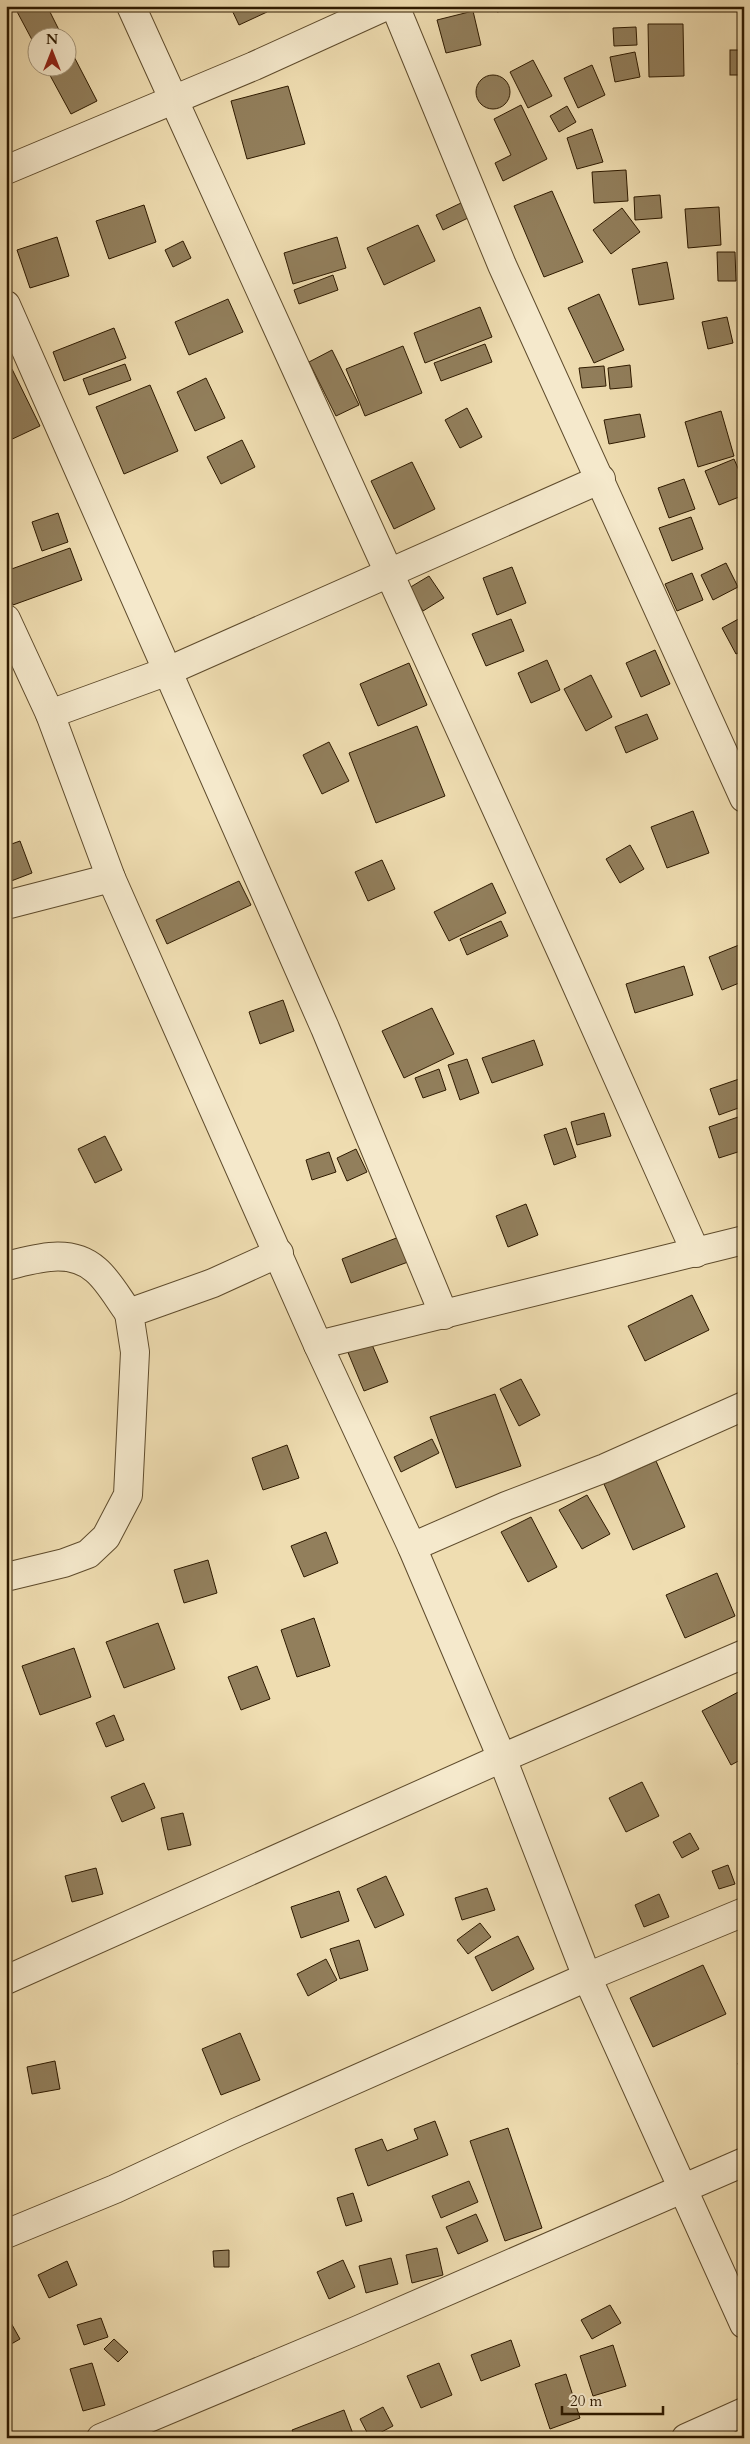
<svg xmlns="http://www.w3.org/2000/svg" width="750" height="2444" font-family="Cardo,serif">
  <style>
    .building { fill: #927f5c; stroke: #2e1a00 }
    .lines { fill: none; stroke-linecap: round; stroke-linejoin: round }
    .street-casing { stroke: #5e4b2c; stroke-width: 30 }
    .street { stroke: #f5e9cc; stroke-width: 28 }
  </style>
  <rect width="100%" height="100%" fill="#efddb1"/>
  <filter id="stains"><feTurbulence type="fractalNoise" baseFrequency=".004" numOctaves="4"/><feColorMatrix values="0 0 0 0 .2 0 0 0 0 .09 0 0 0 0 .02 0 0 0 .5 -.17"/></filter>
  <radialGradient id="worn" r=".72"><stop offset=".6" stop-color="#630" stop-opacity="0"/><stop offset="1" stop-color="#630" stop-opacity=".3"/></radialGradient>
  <g class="building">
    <path d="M 14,6 L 47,6 L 63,38 L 38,38 L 38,51 Z"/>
    <path d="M 230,6 L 264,6 L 267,12 L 239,25 Z"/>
    <path d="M 496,6 L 526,6 L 497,12 Z"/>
    <path d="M 473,11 L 481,45 L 446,53 L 437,20 Z"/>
    <path d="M 648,24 L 683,24 L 684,76 L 649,77 Z"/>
    <path d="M 636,27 L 637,45 L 614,46 L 613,28 Z"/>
    <path d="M 68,45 L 97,101 L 71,114 L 46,68 L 68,68 Z"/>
    <rect x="730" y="50" width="14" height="25"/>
    <path d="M 635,52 L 640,77 L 615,82 L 610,57 Z"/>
    <path d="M 533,60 L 552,96 L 528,108 L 510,72 Z"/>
    <path d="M 592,65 L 605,95 L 578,108 L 564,78 Z"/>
    <circle cx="493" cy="92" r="17"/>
    <path d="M 288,86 L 305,144 L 247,159 L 231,101 Z"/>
    <path d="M 521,105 L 547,159 L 503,181 L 495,163 L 511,155 L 494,119 Z"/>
    <path d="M 567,106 L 576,122 L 559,132 L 550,116 Z"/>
    <path d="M 592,129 L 603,162 L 577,169 L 567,138 Z"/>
    <path d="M 626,170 L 628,201 L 594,203 L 592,172 Z"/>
    <path d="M 552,191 L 583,262 L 544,277 L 514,206 Z"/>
    <path d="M 660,195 L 662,218 L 635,220 L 634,197 Z"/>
    <path d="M 461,203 L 468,218 L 443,230 L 436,215 Z"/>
    <path d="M 144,205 L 156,242 L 109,259 L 96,221 Z"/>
    <path d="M 719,207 L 721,245 L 688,248 L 685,209 Z"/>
    <path d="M 622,208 L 640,232 L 611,254 L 593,230 Z"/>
    <path d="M 418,225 L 435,261 L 384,285 L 367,248 Z"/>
    <path d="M 57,237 L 69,276 L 30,288 L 17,250 Z"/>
    <path d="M 337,237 L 346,268 L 293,284 L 284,253 Z"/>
    <path d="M 183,241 L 191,258 L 173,267 L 165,250 Z"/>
    <path d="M 717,252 L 735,252 L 736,281 L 718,281 Z"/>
    <path d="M 667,262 L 674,299 L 639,305 L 632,269 Z"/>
    <path d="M 333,275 L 338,290 L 299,304 L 294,290 Z"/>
    <path d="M 599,294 L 624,350 L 594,363 L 568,308 Z"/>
    <path d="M 228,299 L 243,332 L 189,355 L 175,322 Z"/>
    <path d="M 480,307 L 492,337 L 425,363 L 414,333 Z"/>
    <path d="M 727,317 L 733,343 L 708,349 L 702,322 Z"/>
    <path d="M 114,328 L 126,358 L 64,381 L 53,352 Z"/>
    <path d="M 485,344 L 492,362 L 441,381 L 434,363 Z"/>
    <path d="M 403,346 L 422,393 L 365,416 L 346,369 Z"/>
    <path d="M 332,350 L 359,405 L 336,416 L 309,362 Z"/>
    <path d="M 125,364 L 131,380 L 89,395 L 83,379 Z"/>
    <path d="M 630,365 L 632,387 L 610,389 L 608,368 Z"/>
    <path d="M 604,366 L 606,386 L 582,388 L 579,368 Z"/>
    <path d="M 12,369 L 40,426 L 6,442 L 6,372 Z"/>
    <path d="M 206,378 L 225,418 L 195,431 L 177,392 Z"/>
    <path d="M 150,385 L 178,451 L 124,474 L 96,407 Z"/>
    <path d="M 467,408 L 482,437 L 460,448 L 445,420 Z"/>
    <path d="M 721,411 L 734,456 L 698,467 L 685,422 Z"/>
    <path d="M 640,414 L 645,437 L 609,444 L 604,420 Z"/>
    <path d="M 242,440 L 255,467 L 221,484 L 207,457 Z"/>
    <path d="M 734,459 L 744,482 L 744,495 L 719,505 L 705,471 Z"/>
    <path d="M 412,462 L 435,509 L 394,529 L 371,481 Z"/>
    <path d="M 684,479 L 695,509 L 669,518 L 658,488 Z"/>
    <path d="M 58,513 L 68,542 L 42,551 L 32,522 Z"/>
    <path d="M 691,517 L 703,549 L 672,561 L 659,528 Z"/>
    <path d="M 70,548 L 82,580 L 13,605 L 6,588 L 6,571 Z"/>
    <path d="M 726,563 L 738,587 L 713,600 L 701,575 Z"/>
    <path d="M 512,567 L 526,603 L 497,615 L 483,578 Z"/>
    <path d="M 692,573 L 703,600 L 677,611 L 665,584 Z"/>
    <path d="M 429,576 L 444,598 L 423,611 L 409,588 Z"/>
    <path d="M 744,616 L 744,650 L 736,654 L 722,628 Z"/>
    <path d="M 511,619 L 524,651 L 486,666 L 472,634 Z"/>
    <path d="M 655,650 L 670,684 L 641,697 L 626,663 Z"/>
    <path d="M 547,660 L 560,690 L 531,703 L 518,673 Z"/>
    <path d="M 409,663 L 427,705 L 378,726 L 360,684 Z"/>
    <path d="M 591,675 L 612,717 L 586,731 L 564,689 Z"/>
    <path d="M 647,714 L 658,739 L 626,753 L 615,727 Z"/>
    <path d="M 417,726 L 445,796 L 376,823 L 349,753 Z"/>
    <path d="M 329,742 L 349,781 L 322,794 L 303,755 Z"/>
    <path d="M 693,811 L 709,853 L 667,868 L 651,827 Z"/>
    <path d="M 20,841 L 32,873 L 6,883 L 6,846 Z"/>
    <path d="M 630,845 L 644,869 L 620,883 L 606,859 Z"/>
    <path d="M 382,860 L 395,889 L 368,901 L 355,872 Z"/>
    <path d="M 239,881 L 251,905 L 167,944 L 156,920 Z"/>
    <path d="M 492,883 L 506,913 L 449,941 L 434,912 Z"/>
    <path d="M 501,921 L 508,936 L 467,955 L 460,939 Z"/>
    <path d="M 744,943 L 744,981 L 722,990 L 709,957 Z"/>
    <path d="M 684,966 L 693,995 L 635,1013 L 626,984 Z"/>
    <path d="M 283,1000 L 294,1031 L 260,1044 L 249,1012 Z"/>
    <path d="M 432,1008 L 454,1054 L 404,1078 L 382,1031 Z"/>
    <path d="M 534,1040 L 543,1065 L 492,1083 L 482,1058 Z"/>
    <path d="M 467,1059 L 479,1093 L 460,1100 L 448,1065 Z"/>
    <path d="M 439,1069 L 446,1090 L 423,1098 L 415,1078 Z"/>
    <path d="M 742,1078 L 744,1106 L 719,1115 L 710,1089 Z"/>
    <path d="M 604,1113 L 611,1136 L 577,1145 L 571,1122 Z"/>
    <path d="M 744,1115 L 744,1150 L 719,1158 L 709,1127 Z"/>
    <path d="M 566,1128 L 576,1157 L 554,1165 L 544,1135 Z"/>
    <path d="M 105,1136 L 122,1170 L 95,1183 L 78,1149 Z"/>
    <path d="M 356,1149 L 367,1172 L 347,1181 L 337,1158 Z"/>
    <path d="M 329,1152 L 336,1172 L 312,1180 L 306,1160 Z"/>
    <path d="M 526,1204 L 538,1235 L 508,1247 L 496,1216 Z"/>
    <path d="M 399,1237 L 408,1262 L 351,1283 L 342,1259 Z"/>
    <path d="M 692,1295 L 709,1330 L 645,1361 L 628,1326 Z"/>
    <path d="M 370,1340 L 388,1382 L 364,1391 L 347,1350 Z"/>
    <path d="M 521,1379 L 540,1415 L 519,1426 L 500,1389 Z"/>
    <path d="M 495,1394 L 521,1466 L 456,1488 L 430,1417 Z"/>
    <path d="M 432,1439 L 439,1453 L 401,1472 L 394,1457 Z"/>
    <path d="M 287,1445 L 299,1478 L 263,1490 L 252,1458 Z"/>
    <path d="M 656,1461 L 685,1527 L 633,1550 L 604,1484 Z"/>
    <path d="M 587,1495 L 610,1534 L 582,1549 L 559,1510 Z"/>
    <path d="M 531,1517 L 557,1567 L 528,1582 L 501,1532 Z"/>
    <path d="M 326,1532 L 338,1563 L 304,1577 L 291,1546 Z"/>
    <path d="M 208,1560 L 217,1593 L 184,1603 L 174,1570 Z"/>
    <path d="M 717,1573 L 735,1616 L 685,1638 L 666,1595 Z"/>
    <path d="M 314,1618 L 330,1666 L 297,1677 L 281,1630 Z"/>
    <path d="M 158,1623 L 175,1669 L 124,1688 L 106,1642 Z"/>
    <path d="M 74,1648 L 91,1697 L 40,1715 L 22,1666 Z"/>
    <path d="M 257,1666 L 270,1699 L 241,1710 L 228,1677 Z"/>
    <path d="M 744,1689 L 744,1758 L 731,1765 L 702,1711 Z"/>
    <path d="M 114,1715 L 124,1740 L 106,1747 L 96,1723 Z"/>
    <path d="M 642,1782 L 659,1816 L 626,1832 L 609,1798 Z"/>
    <path d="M 144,1783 L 155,1808 L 122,1822 L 111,1797 Z"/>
    <path d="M 183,1813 L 191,1845 L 168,1850 L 161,1818 Z"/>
    <path d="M 690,1833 L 699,1849 L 682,1858 L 673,1842 Z"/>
    <path d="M 728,1865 L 735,1884 L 719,1889 L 712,1871 Z"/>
    <path d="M 96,1868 L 103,1894 L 72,1902 L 65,1876 Z"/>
    <path d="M 386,1876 L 404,1915 L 375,1928 L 357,1889 Z"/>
    <path d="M 487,1888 L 495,1910 L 462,1920 L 455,1898 Z"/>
    <path d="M 339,1891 L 349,1921 L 301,1938 L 291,1907 Z"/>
    <path d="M 659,1894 L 669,1917 L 644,1927 L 635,1905 Z"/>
    <path d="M 480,1923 L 491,1937 L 468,1954 L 457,1940 Z"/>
    <path d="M 518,1936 L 534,1969 L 492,1991 L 475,1957 Z"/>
    <path d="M 359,1940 L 368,1970 L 340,1979 L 330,1949 Z"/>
    <path d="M 326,1959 L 337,1980 L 308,1996 L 297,1974 Z"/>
    <path d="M 703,1965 L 726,2014 L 653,2047 L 630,1998 Z"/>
    <path d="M 240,2033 L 260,2080 L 221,2095 L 202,2049 Z"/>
    <path d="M 55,2061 L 60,2089 L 32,2094 L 27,2067 Z"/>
    <path d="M 744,2062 L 744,2091 L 738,2063 Z"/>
    <path d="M 435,2121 L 448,2155 L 368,2186 L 355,2149 L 382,2139 L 387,2151 L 418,2139 L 414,2129 Z"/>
    <path d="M 508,2128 L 542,2228 L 505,2241 L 470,2141 Z"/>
    <path d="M 469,2181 L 478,2202 L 441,2218 L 432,2196 Z"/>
    <path d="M 353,2193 L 362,2221 L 346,2226 L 337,2198 Z"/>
    <path d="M 476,2214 L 488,2241 L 458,2254 L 446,2227 Z"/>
    <path d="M 437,2248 L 443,2275 L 412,2283 L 406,2255 Z"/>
    <path d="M 229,2250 L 229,2267 L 214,2267 L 213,2251 Z"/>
    <path d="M 391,2258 L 398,2284 L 366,2293 L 359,2266 Z"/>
    <path d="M 343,2260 L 355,2287 L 329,2299 L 317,2272 Z"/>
    <path d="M 67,2261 L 77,2285 L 49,2298 L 38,2275 Z"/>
    <path d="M 610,2305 L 621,2323 L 592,2339 L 581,2320 Z"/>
    <path d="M 6,2314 L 20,2339 L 6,2347 Z"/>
    <path d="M 101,2318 L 108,2337 L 84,2345 L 77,2325 Z"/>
    <path d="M 114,2339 L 128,2352 L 118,2362 L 104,2349 Z"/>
    <path d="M 511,2340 L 520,2366 L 481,2381 L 471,2355 Z"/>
    <path d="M 613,2345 L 626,2386 L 593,2396 L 580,2356 Z"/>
    <path d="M 92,2363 L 105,2405 L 83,2411 L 70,2369 Z"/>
    <path d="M 439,2363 L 452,2395 L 421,2408 L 407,2376 Z"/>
    <path d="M 566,2374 L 580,2418 L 550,2429 L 535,2384 Z"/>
    <path d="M 383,2407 L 393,2426 L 370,2438 L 360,2419 Z"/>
    <path d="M 344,2410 L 353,2434 L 344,2438 L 296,2438 L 292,2430 Z"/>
  </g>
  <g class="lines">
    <g class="street-casing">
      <g id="street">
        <path d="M 131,6 L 567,964 L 696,1253"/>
        <path d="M 395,6 L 502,265 L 744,798"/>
        <path d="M 6,170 L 254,66 L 386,6"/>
        <path d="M 6,305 L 325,1028 L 444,1315"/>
        <path d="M 6,619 L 50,714 L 111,878 L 318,1345 L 412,1547 L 502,1758 L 587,1977 L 744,2324"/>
        <path d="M 50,714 L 168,671 L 601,479"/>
        <path d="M 6,905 L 111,878"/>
        <path d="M 6,1266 C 36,1259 70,1247 96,1270 C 109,1281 119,1300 129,1313"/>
        <path d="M 318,1345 L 744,1240"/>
        <path d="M 412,1547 L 506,1506 L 605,1468 L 744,1406"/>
        <path d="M 6,1577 L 64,1563 L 88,1554 L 106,1537 L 128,1495 L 135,1352 L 129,1313 L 213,1283 L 279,1253"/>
        <path d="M 6,1980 L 502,1758 L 744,1654"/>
        <path d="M 6,2234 L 115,2189 L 237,2132 L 587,1977 L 744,1912"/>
        <path d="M 101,2438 L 358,2330 L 744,2162"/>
        <path d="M 686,2438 L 744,2412"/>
      </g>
    </g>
    <use href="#street" class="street"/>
  </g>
  <rect width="750" height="2444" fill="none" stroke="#efddb1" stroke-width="25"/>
  <rect x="8" y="8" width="735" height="2429" fill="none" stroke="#2e1a00" stroke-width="2.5"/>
  <rect x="12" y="12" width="725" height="2419" fill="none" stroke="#2e1a00"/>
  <g transform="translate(52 52)"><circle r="24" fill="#f5e9cc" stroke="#a5967a"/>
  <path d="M0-4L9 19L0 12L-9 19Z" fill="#8f2418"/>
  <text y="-8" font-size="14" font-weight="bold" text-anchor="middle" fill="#2e1a00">N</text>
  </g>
  <path d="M562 2406v8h101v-8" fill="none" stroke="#2e1a00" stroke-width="2.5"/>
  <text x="570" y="2406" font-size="15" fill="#2e1a00" stroke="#f5e9cc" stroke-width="4" paint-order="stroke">20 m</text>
  <rect width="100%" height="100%" filter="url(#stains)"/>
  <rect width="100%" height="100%" fill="url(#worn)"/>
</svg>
